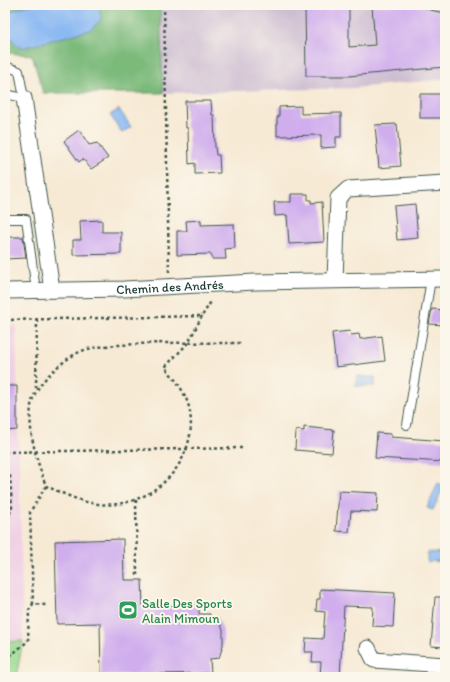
<svg xmlns="http://www.w3.org/2000/svg" width="450" height="682" font-family="Itim,sans-serif">
  <style>
    .built { fill: #f0d0e5 }
    .industrial { fill: #cebed2 }
    .green { fill: #9ada90; stroke: #5c8c62 }
    .forest { fill: #7bba7a; stroke: #4d7c57 }
    .water { fill: #88b7f3; stroke: #547a94 }
    .building { fill: #d0aeed }
    .lines { fill: none; stroke-linecap: round; stroke-linejoin: round }
    .lane-casing { stroke: #3f574c; stroke-width: 10 }
    .street-casing { stroke: #3f574c; stroke-width: 17 }
    .path { stroke: #3f574c; stroke-width: 2.5; stroke-dasharray: 3 3; stroke-linecap: butt }
    .lane { stroke: #fff; stroke-width: 8 }
    .street { stroke: #fff; stroke-width: 15 }
    .labels { text-anchor: middle; dominant-baseline: central; stroke-width: 4; stroke-linejoin: round; paint-order: stroke }
    .street-label { font-size: 13px; fill: #1f3d34; stroke: #fbf7ec }
    .leisure-label { font-size: 13px; fill: #27864d; stroke: #fbf7ec; text-anchor: start }
  </style>
  <rect width="100%" height="100%" fill="#fbf7ec"/>
  <filter id="ink" filterUnits="userSpaceOnUse"><feTurbulence type="fractalNoise" baseFrequency=".025" numOctaves="2"/><feDisplacementMap in="SourceGraphic" scale="8" xChannelSelector="R" yChannelSelector="G"/><feConvolveMatrix kernelMatrix="1 2 1 2 8 2 1 2 1" color-interpolation-filters="sRGB"/></filter>
  <filter id="wash" filterUnits="userSpaceOnUse"><feTurbulence type="fractalNoise" baseFrequency=".012" numOctaves="4" result="noise"/><feDisplacementMap in="SourceGraphic" scale="16" xChannelSelector="R" yChannelSelector="G"/><feGaussianBlur stdDeviation="0.9" result="paint"/><feColorMatrix in="noise" values="0 0 0 0 0 0 0 0 0 0 0 0 0 0 0 0 0 1.4 0 .05"/><feComposite in="paint" operator="in"/></filter>
  <g filter="url(#wash)">
    <rect width="100%" height="100%" fill="#f7ead5"/>
    <path class="built" d="M 16,325 L 23,641 L 5,642 L 5,326 Z"/>
    <path class="industrial" d="M 160,5 L 445,5 L 445,79 L 355,88 L 163,93 Z"/>
    <path class="green" d="M 23,641 L 16,677 L 5,677 L 5,642 Z"/>
    <path class="forest" d="M 5,5 L 160,5 L 163,93 L 43,93 L 32,55 L 5,53 Z"/>
    <g class="water">
      <path d="M 29,5 L 99,5 L 101,20 L 90,30 L 22,48 C 7,41 6,26 11,11 Z"/>
      <path d="M 119,109 L 131,127 L 122,133 L 110,115 Z"/>
      <path d="M 357,376 L 375,377 L 375,386 L 355,386 Z"/>
      <path d="M 438,483 L 444,486 L 433,510 L 427,508 Z"/>
      <path d="M 428,552 L 445,553 L 445,562 L 433,561 L 428,563 L 427,559 Z"/>
    </g>
    <g id="blocks">
      <g class="building">
        <path d="M 305,5 L 349,5 L 349,47 L 375,45 L 372,6 L 421,5 L 430,10 L 445,13 L 445,67 L 349,76 L 306,76 Z"/>
        <rect x="420" y="94" width="25" height="24"/>
        <path d="M 185,101 L 211,101 L 212,115 L 214,115 L 215,147 L 216,155 L 219,155 L 220,173 L 195,174 L 195,163 L 189,164 L 188,128 L 186,128 Z"/>
        <path d="M 301,106 L 301,114 L 341,113 L 341,137 L 336,137 L 336,147 L 321,148 L 321,135 L 277,136 L 277,117 L 279,117 L 279,107 Z"/>
        <path d="M 397,124 L 401,166 L 379,168 L 375,125 Z"/>
        <path d="M 79,130 L 89,145 L 97,143 L 108,158 L 91,169 L 83,159 L 79,162 L 64,141 Z"/>
        <path d="M 291,194 L 308,194 L 308,200 L 311,200 L 311,203 L 322,202 L 324,242 L 289,244 L 287,215 L 275,216 L 274,202 L 291,202 Z"/>
        <path d="M 415,204 L 418,238 L 397,240 L 394,206 Z"/>
        <path d="M 102,220 L 102,232 L 121,232 L 121,254 L 73,255 L 73,240 L 81,240 L 80,221 Z"/>
        <path d="M 201,220 L 201,225 L 234,224 L 235,248 L 225,249 L 226,259 L 212,259 L 211,254 L 177,255 L 177,231 L 187,231 L 186,221 Z"/>
        <path d="M 12,237 L 23,237 L 26,258 L 5,259 L 5,238 Z"/>
        <path d="M 432,309 L 445,310 L 445,325 L 429,324 Z"/>
        <path d="M 350,331 L 351,335 L 359,334 L 360,339 L 382,336 L 385,361 L 336,367 L 332,333 Z"/>
        <path d="M 5,386 L 17,386 L 17,430 L 5,431 Z"/>
        <path d="M 304,427 L 334,430 L 332,453 L 295,450 L 296,430 L 304,431 Z"/>
        <path d="M 377,433 L 391,434 L 391,437 L 445,441 L 445,462 L 375,458 Z"/>
        <path d="M 339,491 L 378,493 L 377,512 L 351,511 L 349,532 L 336,531 Z"/>
        <path d="M 123,539 L 124,580 L 142,580 L 143,606 L 199,605 L 199,614 L 210,614 L 210,618 L 218,618 L 223,630 L 223,645 L 219,658 L 210,659 L 211,673 L 101,675 L 100,623 L 57,624 L 55,541 Z"/>
        <path d="M 320,589 L 395,593 L 393,627 L 372,626 L 373,607 L 344,606 L 340,677 L 320,677 L 321,662 L 312,662 L 313,652 L 305,652 L 306,638 L 323,639 L 325,612 L 316,611 L 317,599 L 320,599 Z"/>
        <path d="M 435,597 L 445,597 L 445,647 L 431,646 Z"/>
      </g>
    </g>
  </g>
  <g filter="url(#ink)">
    <use href="#blocks" fill-opacity="0" stroke="#3f574c" stroke-width="1"/>
    <g class="lines">
      <g class="lane-casing">
        <g id="lane">
          <path d="M 5,66 L 19,71 L 24,98 L 5,94"/>
          <path d="M 5,219 L 26,219 L 36,290"/>
          <path d="M 407,425 L 431,279"/>
        </g>
      </g>
      <g class="street-casing">
        <g id="street">
          <path d="M 24,98 L 52,290"/>
          <path d="M 335,280 L 338,198 L 348,189 L 445,183"/>
          <path id="s1" d="M 5,291 L 124,289 L 255,282 L 445,279"/>
          <path d="M 368,648 L 374,660 L 445,665"/>
        </g>
      </g>
      <g class="path">
        <path d="M 164,5 L 169,272"/>
        <path d="M 202,316 L 188,343 L 165,367 C 176,380 187,394 190,412 C 198,464 150,510 98,504 C 80,502 62,493 46,486 C 37,461 28,434 31,406 C 33,385 67,354 88,349 C 104,345 122,345 139,344 C 173,342 208,343 242,343"/>
        <path d="M 5,320 L 202,316 L 212,300"/>
        <path d="M 36,388 L 37,320"/>
        <path d="M 5,452 L 242,448"/>
        <path d="M 46,486 L 30,512 L 33,604 L 47,605"/>
        <path d="M 136,500 L 137,575"/>
        <path d="M 5,525 L 12,508 L 10,475"/>
        <path d="M 5,660 L 28,641 L 29,610 L 33,604"/>
      </g>
      <use href="#lane" class="lane"/>
      <use href="#street" class="street"/>
    </g>
  </g>
  <defs>
    <g id="stadium-square" transform="scale(1)"><rect x="-9" y="-9" width="18" height="18" rx="4" fill="#2e9e5b" stroke="#fbf7ec"/><path d="M0-5a6.5 5 0 1 0 0 10a6.5 5 0 1 0 0-10ZM-3.5-1.8h7v3.6h-7Z" fill="#fff"/></g>
  </defs>
  <g fill-rule="evenodd">
    <use href="#stadium-square" x="128" y="610"/>
  </g>
  <g class="labels">
    <g class="street-label">
      <text stroke="none"><textPath href="#s1" startOffset="165">Chemin des Andrés</textPath></text>
    </g>
    <g class="leisure-label">
      <text x="142" y="603">Salle Des Sports<tspan x="142" dy="15">Alain Mimoun</tspan></text>
    </g>
  </g>
  <rect width="450" height="682" fill="none" stroke="#fbf7ec" stroke-width="20"/>
</svg>
